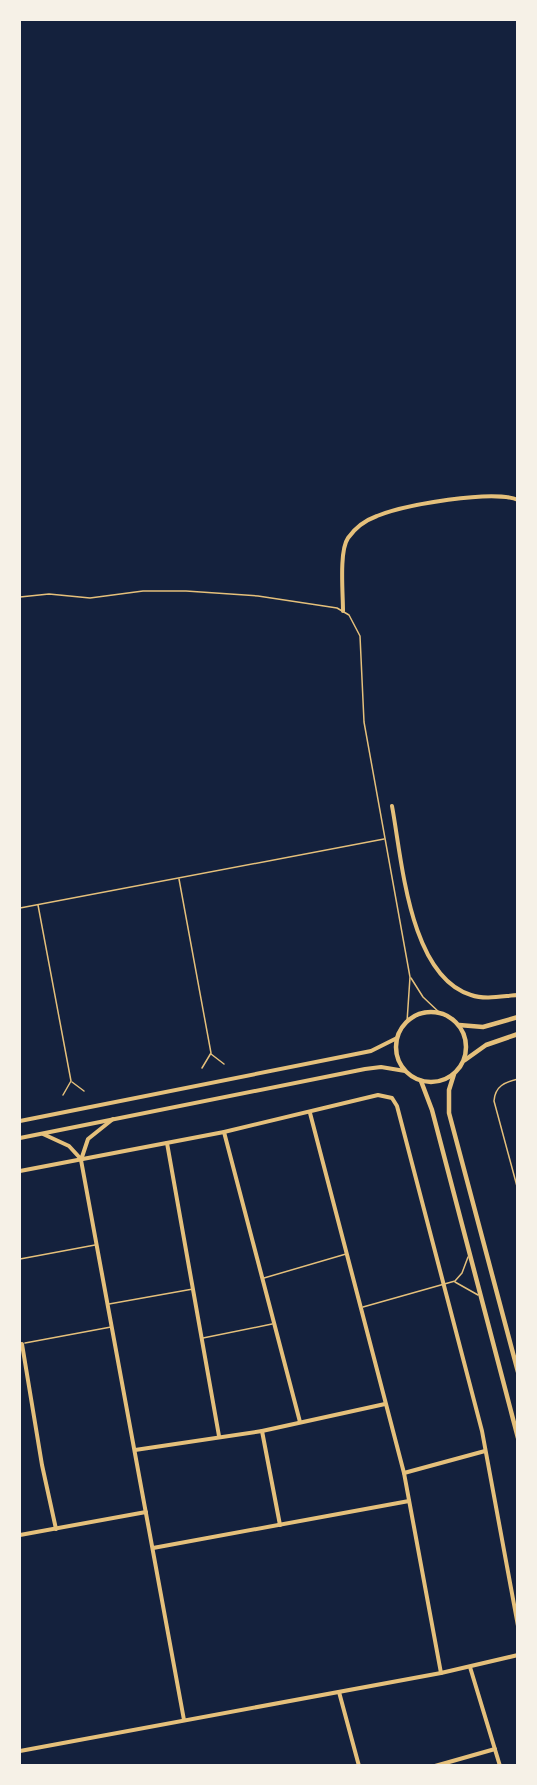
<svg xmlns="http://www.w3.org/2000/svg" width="537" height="1785" font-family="'DejaVu Sans',sans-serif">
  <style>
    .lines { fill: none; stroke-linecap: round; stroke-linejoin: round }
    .service { stroke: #e5c07b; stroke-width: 1.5 }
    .minor { stroke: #e5c07b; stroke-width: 4 }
    .tertiary { stroke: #e5c07b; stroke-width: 4.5 }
  </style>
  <rect width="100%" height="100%" fill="#14213d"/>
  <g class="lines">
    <g class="service">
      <path d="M 20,597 L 49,594 L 90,598 L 143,591 L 186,591 L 258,596 L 324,606 L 337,608 L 349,615 L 360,636 L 364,722 L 410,977 L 407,1022"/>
      <path d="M 179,879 L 211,1053 L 202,1068"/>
      <path d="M 38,905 L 71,1081 L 63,1095"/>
      <path d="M 20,908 L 384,839"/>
      <path d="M 411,978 L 423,997 L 441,1014"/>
      <path d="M 211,1054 L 224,1064"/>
      <path d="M 518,1079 C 505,1082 495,1086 494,1101 L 518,1190"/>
      <path d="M 72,1082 L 84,1091"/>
      <path d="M 20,1259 L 95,1245"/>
      <path d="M 264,1278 L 346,1254"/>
      <path d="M 455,1282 L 478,1295"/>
      <path d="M 109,1304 L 193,1289"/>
      <path d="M 363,1307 L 455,1281 L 462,1273 L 468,1257"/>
      <path d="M 203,1338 L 272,1324"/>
      <path d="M 25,1343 L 111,1327"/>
    </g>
    <g class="minor">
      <path d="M 343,611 C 343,593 339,551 348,538 C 355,528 366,520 377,516 C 404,505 493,489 518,500"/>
      <path d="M 392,806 C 402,859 409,976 471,995 C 485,1000 503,996 518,995"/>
      <path d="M 310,1113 L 404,1473 L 441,1673"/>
      <path d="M 113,1119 L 88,1139 L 81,1160 L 184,1720"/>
      <path d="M 20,1121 L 371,1051 L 397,1038"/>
      <path d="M 224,1132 L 300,1422"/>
      <path d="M 43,1134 L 69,1146 L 80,1158"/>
      <path d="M 20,1138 L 365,1069 L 381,1067 L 405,1071"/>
      <path d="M 167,1143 L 219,1436"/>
      <path d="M 20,1171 L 224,1132 L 378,1095 L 392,1098 L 397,1106 L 482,1431 L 518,1626"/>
      <path d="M 22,1344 L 42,1465 L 56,1529"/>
      <path d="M 262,1431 L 280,1525"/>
      <path d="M 135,1450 L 262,1431 L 385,1404"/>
      <path d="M 404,1473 L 485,1451"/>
      <path d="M 20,1535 L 146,1512"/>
      <path d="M 153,1548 L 409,1501"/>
      <path d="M 470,1667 L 500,1766"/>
      <path d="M 339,1692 L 359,1766"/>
      <path d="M 20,1751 L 441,1673 L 518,1655"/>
      <path d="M 435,1766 L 495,1749"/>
    </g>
    <g class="tertiary">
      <circle cx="431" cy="1047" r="35"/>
      <path d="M 459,1025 L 483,1027 L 518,1017"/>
      <path d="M 465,1060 L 486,1045 L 518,1034"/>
      <path d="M 454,1074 L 449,1090 L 449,1113 L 518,1372"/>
      <path d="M 421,1081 L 432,1110 L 518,1438"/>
    </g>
  </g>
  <rect width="537" height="1785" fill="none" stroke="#f6f1e7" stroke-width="42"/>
</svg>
